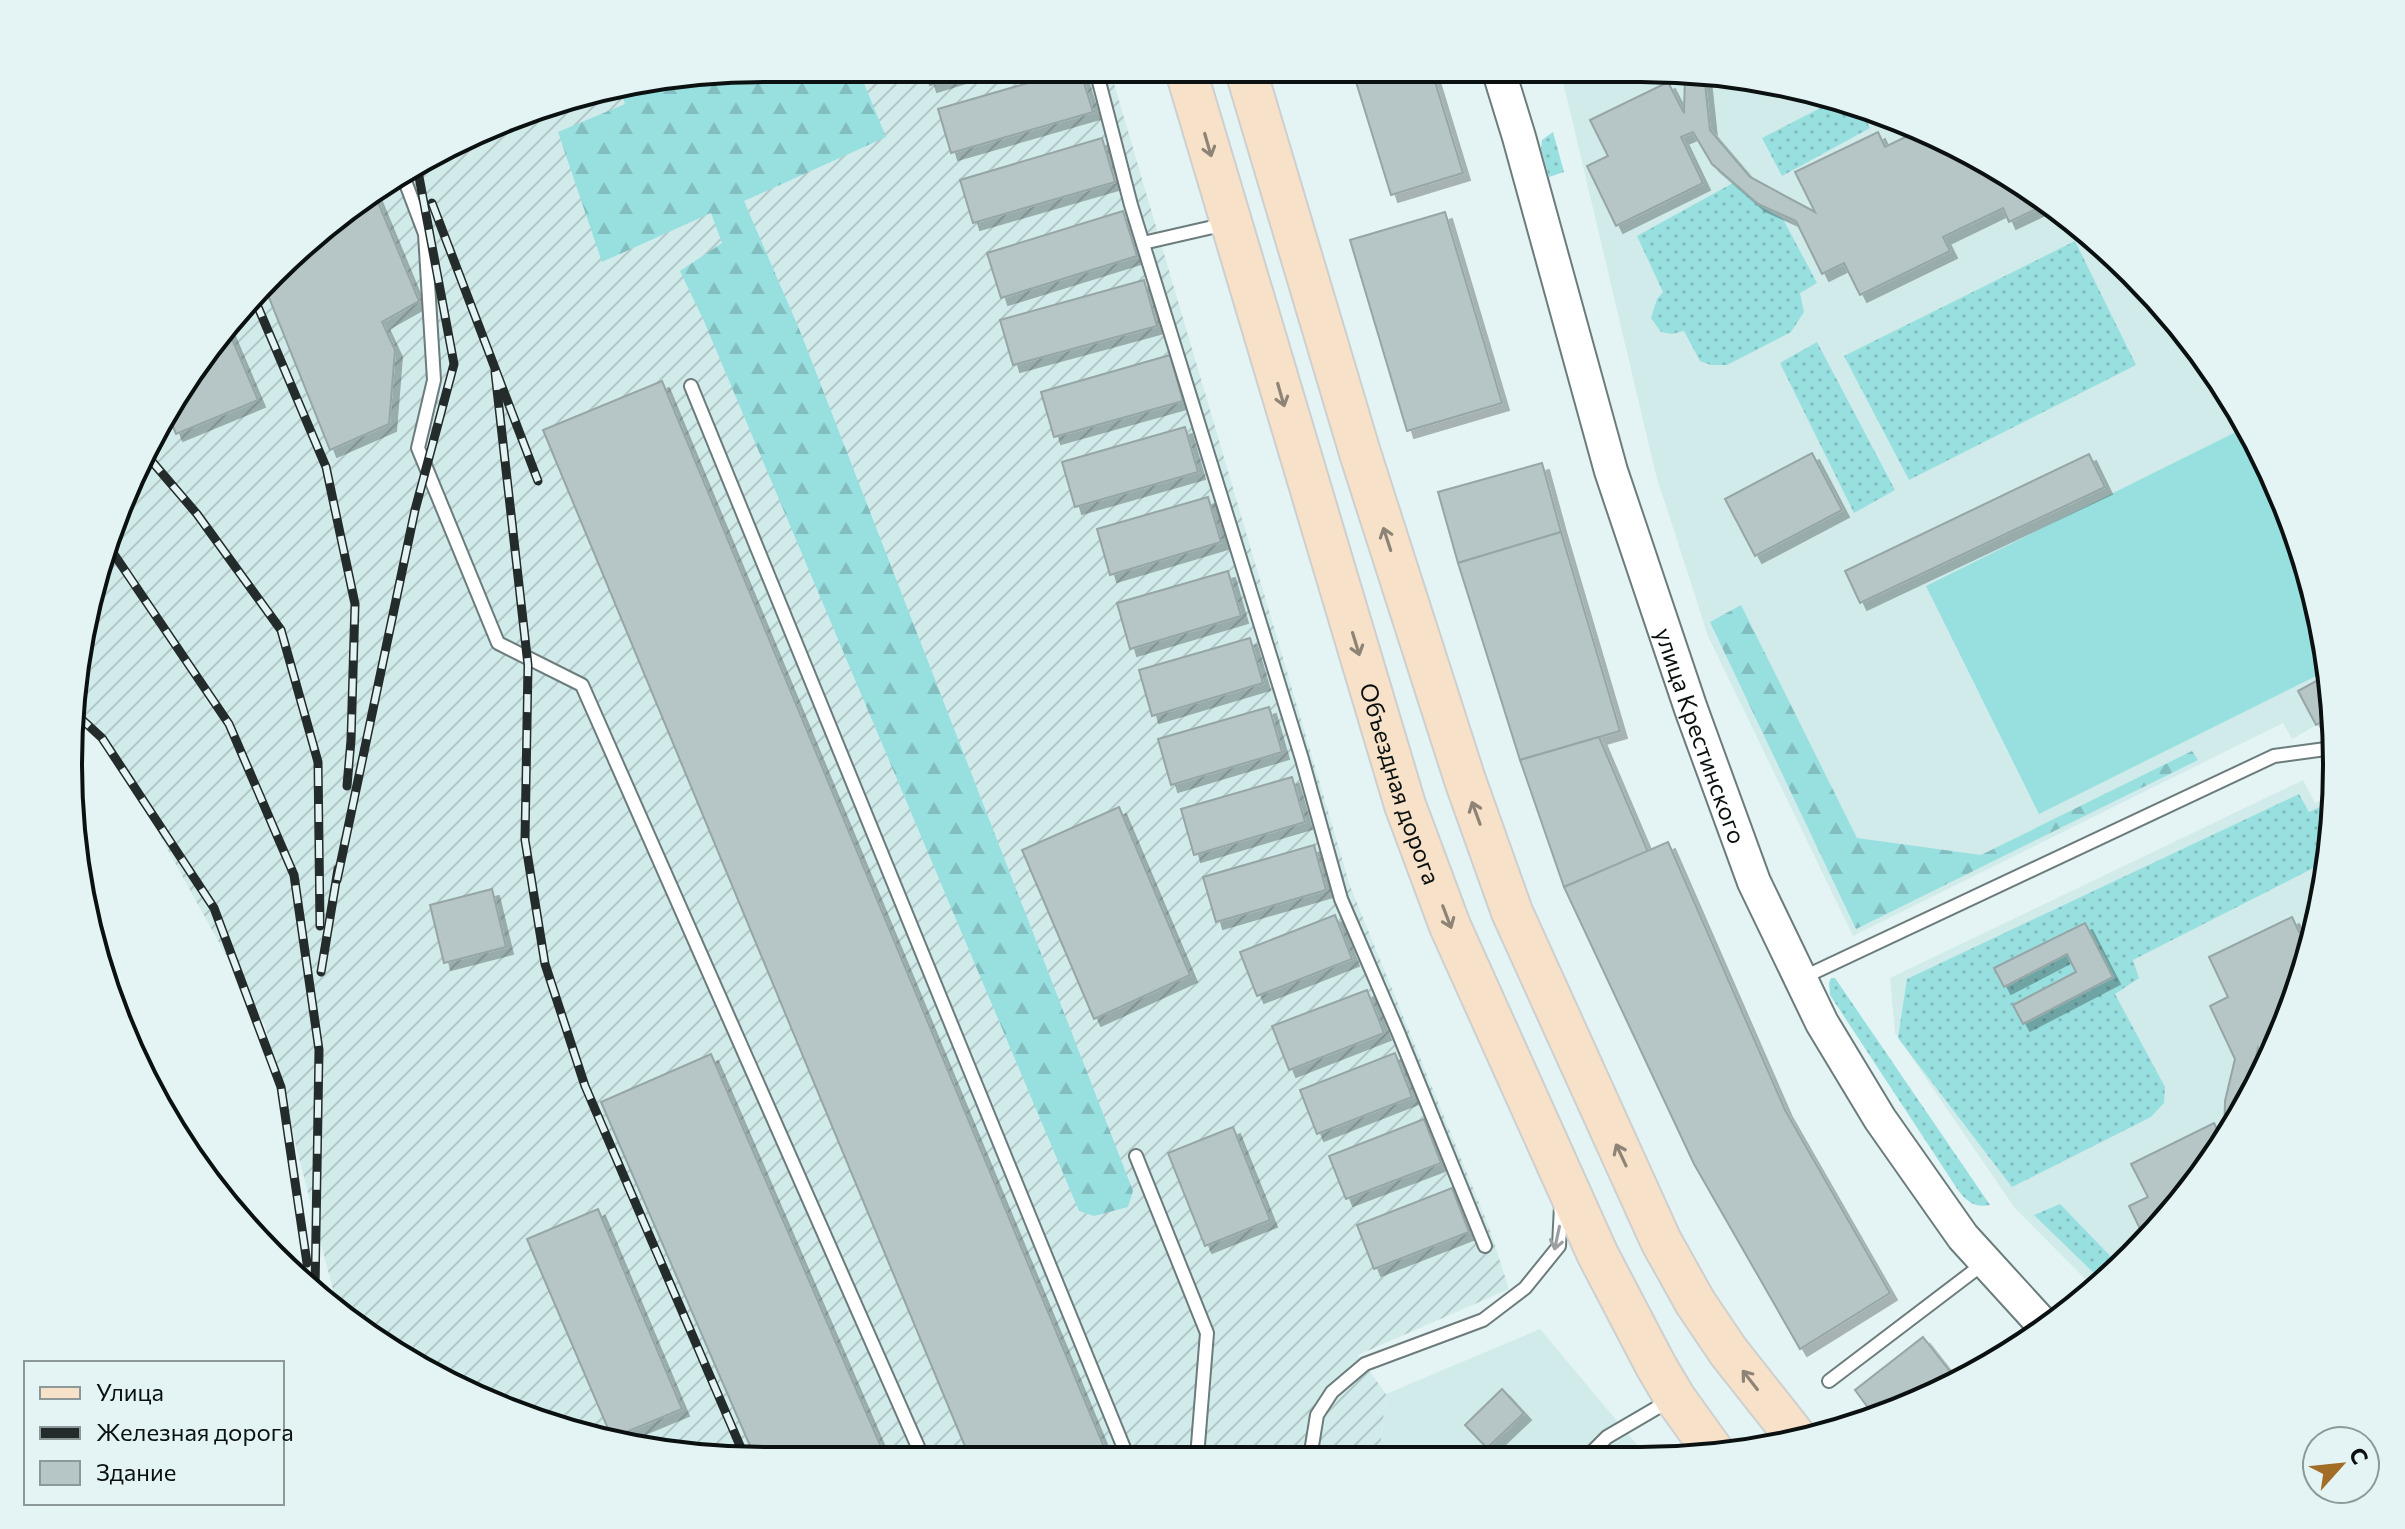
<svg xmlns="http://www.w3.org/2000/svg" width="2405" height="1529" font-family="Commissioner,sans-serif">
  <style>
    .built { fill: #d1ebeb }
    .industrial { fill: url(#industrial-furrows) }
    .grass { fill: url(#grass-dots) }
    .forest { fill: url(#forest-firs) }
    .garden { fill: #98dfe0 }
    .building { fill: #b6c6c6; stroke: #96a5a5; stroke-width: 2; filter: url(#shadow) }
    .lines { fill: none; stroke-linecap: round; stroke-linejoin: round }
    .service-casing { stroke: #6c7b7b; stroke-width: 16 }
    .tertiary-casing { stroke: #6c7b7b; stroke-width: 36 }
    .primary-casing { stroke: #cecfcf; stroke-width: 44 }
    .service { stroke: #fff; stroke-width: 12 }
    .tertiary { stroke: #fff; stroke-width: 32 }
    .primary { stroke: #f7e1c8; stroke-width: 40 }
    .rail-casing { stroke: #242b2b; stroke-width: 9 }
    .rail { stroke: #e4f4f4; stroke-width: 6; stroke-dasharray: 18; stroke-linecap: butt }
    .oneway { stroke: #8d8376 }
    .oneway2 { stroke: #9da0a0 }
    .labels { text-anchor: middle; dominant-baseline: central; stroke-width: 8; stroke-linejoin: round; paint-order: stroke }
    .street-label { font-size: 24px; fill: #0b1111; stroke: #e4f4f4 }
    .rim { fill: none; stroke: #0b1111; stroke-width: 4 }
  </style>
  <defs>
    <pattern id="industrial-furrows" width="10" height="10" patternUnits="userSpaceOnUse" patternTransform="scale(2)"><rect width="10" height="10" fill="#d1ebeb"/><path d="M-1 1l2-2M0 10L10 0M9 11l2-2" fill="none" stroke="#b2c8c8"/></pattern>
    <pattern id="grass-dots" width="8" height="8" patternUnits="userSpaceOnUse" patternTransform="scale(2)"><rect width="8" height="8" fill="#98dfe0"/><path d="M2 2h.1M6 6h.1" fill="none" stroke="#82bebf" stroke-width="1.8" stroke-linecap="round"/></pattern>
    <pattern id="forest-firs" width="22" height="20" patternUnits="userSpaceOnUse" patternTransform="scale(2)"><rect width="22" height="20" fill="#98dfe0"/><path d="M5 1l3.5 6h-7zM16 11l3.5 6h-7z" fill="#82bebf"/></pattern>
    <filter id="shadow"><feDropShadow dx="7" dy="7" stdDeviation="0" flood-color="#0004"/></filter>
  </defs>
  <rect width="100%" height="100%" fill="#e4f4f4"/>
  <g class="built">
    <path d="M 1561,73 L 1731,74 L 1907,121 L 2065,212 L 2164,306 L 2244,417 L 2300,541 L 2331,674 L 2332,716 L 2292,739 L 2283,723 L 1853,936 L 1708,636 L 1656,475 Z"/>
    <path d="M 2303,780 L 2315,803 L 2335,793 L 2335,811 L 2313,945 L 2265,1073 L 2193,1189 L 2094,1288 L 2014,1207 L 1895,1033 L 1890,978 Z"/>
    <path d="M 1540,1329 L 1649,1459 L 1379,1458 L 1386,1394 Z"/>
  </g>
  <path class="industrial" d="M 764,68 L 1110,70 L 1350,886 L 1489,1227 L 1509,1289 L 1358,1355 L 1386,1394 L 1379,1458 L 674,1455 L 498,1408 L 340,1317 L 265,1026 L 104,734 L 77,709 L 105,540 L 212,340 L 377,186 L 541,105 Z"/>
  <g class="grass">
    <path d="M 1834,101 L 1860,108 L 1870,128 L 1782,176 L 1762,138 Z"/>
    <path d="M 1553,132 L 1564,172 L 1549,177 L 1541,149 L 1542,140 Z"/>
    <path d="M 1733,183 L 1758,204 L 1783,219 L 1817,283 L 1800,293 L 1804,312 L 1791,332 L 1727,365 L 1711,365 L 1700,361 L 1684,331 L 1672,334 L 1661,332 L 1651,318 L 1657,299 L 1663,292 L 1637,236 Z"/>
    <path d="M 2075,241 L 2136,365 L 1909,480 L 1844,356 Z"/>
    <path d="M 1817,342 L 1895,490 L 1854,513 L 1780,363 Z"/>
    <path d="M 2299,794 L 2309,812 L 2335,800 L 2327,861 L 2133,960 L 2139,978 L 2115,994 L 2165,1087 L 2164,1103 L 2151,1117 L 2012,1187 L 1898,1038 L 1907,979 Z"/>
    <path d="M 1831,978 L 1835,978 L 1990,1205 C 1975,1208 1967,1202 1958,1190 L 1830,995 L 1829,983 Z"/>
    <path d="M 2060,1204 L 2118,1264 L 2101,1280 L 2034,1215 Z"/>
  </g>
  <g class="forest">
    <path d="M 765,68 L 858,69 L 886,137 L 744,201 L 800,331 L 1133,1191 L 1128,1207 L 1094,1216 L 1079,1211 L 703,319 L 680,271 L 722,243 L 711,213 L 602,262 L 558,132 L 625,104 L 621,92 Z"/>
    <path d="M 1741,605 L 1857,838 L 1981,855 L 2192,751 L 2198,760 L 1856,929 L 1710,622 Z"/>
  </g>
  <path class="garden" d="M 2248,426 L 2300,541 L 2330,669 L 2039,814 L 1926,586 Z"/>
  <g class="building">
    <path d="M 925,69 L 982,69 L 930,85 Z"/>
    <path d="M 1073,70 L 1080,70 L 1093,112 L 951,153 L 938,109 Z"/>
    <path d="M 1353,72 L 1432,72 L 1463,173 L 1391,195 Z"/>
    <path d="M 1685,74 L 1704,74 L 1710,130 L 1750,177 L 1815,212 L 1795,172 L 1878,132 L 1885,147 L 1922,129 L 2049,203 L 2009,222 L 2003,208 L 1943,237 L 1950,251 L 1860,295 L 1844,263 L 1822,274 L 1796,221 L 1758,204 L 1712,164 L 1693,132 L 1681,137 L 1703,183 L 1616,226 L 1587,166 L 1608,156 L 1590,120 L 1668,82 L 1684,113 Z"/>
    <path d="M 1102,138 L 1115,182 L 973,223 L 960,180 Z"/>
    <path d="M 373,190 L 419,301 L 382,322 L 395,350 L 389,424 L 330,450 L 266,290 Z"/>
    <path d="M 1123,211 L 1137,256 L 1001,298 L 987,253 Z"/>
    <path d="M 1445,212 L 1502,403 L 1407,431 L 1350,240 Z"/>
    <path d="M 1144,280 L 1157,326 L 1013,365 L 1000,320 Z"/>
    <path d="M 227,327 L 258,400 L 176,434 L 170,419 L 212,340 Z"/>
    <path d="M 1170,355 L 1183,401 L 1054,437 L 1041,392 Z"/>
    <path d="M 662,381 L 1104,1447 L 1080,1457 L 969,1456 L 543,430 Z"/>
    <path d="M 1185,427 L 1198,472 L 1075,507 L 1062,462 Z"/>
    <path d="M 1812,453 L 1842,510 L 1755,556 L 1725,499 Z"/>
    <path d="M 2089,454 L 2105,487 L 1860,603 L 1845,571 Z"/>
    <path d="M 1542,463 L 1561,532 L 1458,563 L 1438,492 Z"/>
    <path d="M 1208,497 L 1221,542 L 1110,575 L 1097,529 Z"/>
    <path d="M 1561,532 L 1620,731 L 1520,760 L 1458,563 Z"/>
    <path d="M 1228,571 L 1241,616 L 1130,649 L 1117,603 Z"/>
    <path d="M 1250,638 L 1263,683 L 1152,716 L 1139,670 Z"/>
    <path d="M 2331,673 L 2332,716 L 2316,725 L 2298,691 Z"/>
    <path d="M 1269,707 L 1282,752 L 1171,785 L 1158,739 Z"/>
    <path d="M 1599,737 L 1648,852 L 1564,887 L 1520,760 Z"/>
    <path d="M 1292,777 L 1305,822 L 1194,855 L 1181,809 Z"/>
    <path d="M 1119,807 L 1190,975 L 1094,1019 L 1022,850 Z"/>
    <path d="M 1668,842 L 1785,1110 L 1890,1293 L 1800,1349 L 1694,1164 L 1564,887 Z"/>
    <path d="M 1314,845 L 1326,890 L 1216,922 L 1203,877 Z"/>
    <path d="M 492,889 L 506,947 L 444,963 L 430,905 Z"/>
    <path d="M 1335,915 L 1352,959 L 1257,996 L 1240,952 Z"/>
    <path d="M 2292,917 L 2299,932 L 2317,923 L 2313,945 L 2267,1067 L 2258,1048 L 2245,1106 L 2224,1139 L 2225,1101 L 2235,1059 L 2210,1006 L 2228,997 L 2209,957 Z"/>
    <path d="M 2085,923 L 2113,977 L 2023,1024 L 2013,1005 L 2076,972 L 2067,954 L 2004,987 L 1994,968 Z"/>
    <path d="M 1367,990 L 1384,1033 L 1289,1070 L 1272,1026 Z"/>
    <path d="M 1395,1053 L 1412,1097 L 1317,1134 L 1300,1090 Z"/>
    <path d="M 711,1054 L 885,1456 L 754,1455 L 601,1102 Z"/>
    <path d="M 1424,1119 L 1441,1163 L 1346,1199 L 1329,1156 Z"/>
    <path d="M 2214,1123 L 2223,1141 L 2193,1189 L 2144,1237 L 2129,1206 L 2148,1197 L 2131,1164 Z"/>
    <path d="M 1233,1127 L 1270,1220 L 1205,1246 L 1168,1153 Z"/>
    <path d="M 1452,1188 L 1469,1232 L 1374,1269 L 1357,1225 Z"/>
    <path d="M 598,1209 L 682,1409 L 612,1438 L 527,1239 Z"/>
    <path d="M 1923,1337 L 1959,1383 L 1875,1417 L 1855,1390 Z"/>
    <path d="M 1502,1389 L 1524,1413 L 1487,1448 L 1465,1425 Z"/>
  </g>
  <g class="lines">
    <g class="service-casing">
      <g id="service">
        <path d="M 1096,70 L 1131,205 L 1302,759 L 1341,899 L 1398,1032 L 1485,1246"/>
        <path d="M 402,173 L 425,234 L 434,380 L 418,448 L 498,643 L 582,685 L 922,1456"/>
        <path d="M 1143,243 L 1226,224"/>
        <path d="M 691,386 L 1126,1453 L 1117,1457"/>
        <path d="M 1802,978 L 2274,756 L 2333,748"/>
        <path d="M 1136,1156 L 1207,1333 L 1197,1457"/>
        <path d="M 1829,1381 L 1983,1264"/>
        <path d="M 1310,1458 L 1317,1415 L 1332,1392 L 1365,1364 L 1483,1320 L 1525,1288 L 1559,1246 L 1561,1206"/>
        <path d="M 1585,1459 L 1607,1437 L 1672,1399"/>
      </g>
    </g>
    <g class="tertiary-casing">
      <g id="tertiary">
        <path id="s1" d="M 1499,72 L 1519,137 L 1611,471 L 1691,709 L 1754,882 L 1822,1023 L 1880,1119 L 1963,1237 L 2046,1328"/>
      </g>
    </g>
    <g class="primary-casing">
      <g id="primary">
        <path id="s2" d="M 1186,71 L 1405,805 L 1450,926 L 1598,1255 L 1656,1366 L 1675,1398 L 1716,1455"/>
        <path d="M 1246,71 L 1360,453 L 1465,780 L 1512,912 L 1661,1241 L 1695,1302 L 1728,1351 L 1799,1441"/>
      </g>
    </g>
    <use href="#service" class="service"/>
    <use href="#tertiary" class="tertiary"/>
    <use href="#primary" class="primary"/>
    <g class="rail-casing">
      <g id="rail">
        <path d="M 432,203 L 538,481"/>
        <path d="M 255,300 L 326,467 L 355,604 L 351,740 L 347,786"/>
        <path d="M 495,372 L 528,665 L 525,840 L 545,964 L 585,1086 L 744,1455"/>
        <path d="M 149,458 L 197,514 L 281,630 L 318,762 L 320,926"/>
        <path d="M 105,541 L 229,724 L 294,875 L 319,1050 L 315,1290"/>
        <path d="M 76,714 L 102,738 L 214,908 L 281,1087 L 307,1263"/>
        <path d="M 337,880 L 415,510 L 454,364 L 417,166"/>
        <path d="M 321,972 L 338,869"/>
      </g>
    </g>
    <use href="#rail" class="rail"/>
  </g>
  <defs><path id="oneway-shaft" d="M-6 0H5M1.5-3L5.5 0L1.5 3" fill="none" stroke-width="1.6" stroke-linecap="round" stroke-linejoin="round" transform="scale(2)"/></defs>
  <g class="oneway">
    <use href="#oneway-shaft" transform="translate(1208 145) rotate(74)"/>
    <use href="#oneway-shaft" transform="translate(1281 395) rotate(74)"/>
    <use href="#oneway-shaft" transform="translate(1387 539) rotate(-108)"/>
    <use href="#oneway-shaft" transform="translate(1356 644) rotate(73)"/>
    <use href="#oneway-shaft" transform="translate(1476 813) rotate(-110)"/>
    <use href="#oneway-shaft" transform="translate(1447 917) rotate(69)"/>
    <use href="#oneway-shaft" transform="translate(1621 1155) rotate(-115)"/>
    <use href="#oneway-shaft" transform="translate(1750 1380) rotate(-128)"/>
  </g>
  <use class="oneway2" href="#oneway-shaft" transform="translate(1557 1238) rotate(102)"/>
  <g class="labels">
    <g class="street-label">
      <text stroke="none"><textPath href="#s1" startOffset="694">улица Крестинского</textPath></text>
      <text stroke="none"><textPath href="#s2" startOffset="744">Объездная дорога</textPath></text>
    </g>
  </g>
  <path d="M0 0H2405V1529H0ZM764 82H1641A682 682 0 0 1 2323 764V765A682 682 0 0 1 1641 1447H764A682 682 0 0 1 82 765V764A682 682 0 0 1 764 82Z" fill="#e4f4f4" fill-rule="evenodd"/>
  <path class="rim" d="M764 82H1641A682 682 0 0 1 2323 764V765A682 682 0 0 1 1641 1447H764A682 682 0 0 1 82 765V764A682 682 0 0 1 764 82Z"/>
  <rect x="24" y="1361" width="260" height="144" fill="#e4f4f4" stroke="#8d9999" stroke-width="2"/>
  <rect x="40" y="1387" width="40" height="12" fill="#f7e1c8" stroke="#8d9999" stroke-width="2"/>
  <text x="96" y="1401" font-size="24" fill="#0b1111">Улица</text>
  <rect x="40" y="1427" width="40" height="12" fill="#242b2b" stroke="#8d9999" stroke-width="2"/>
  <text x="96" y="1441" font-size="24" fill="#0b1111">Железная дорога</text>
  <rect x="40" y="1461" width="40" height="24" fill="#b6c6c6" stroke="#8d9999" stroke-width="2"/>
  <text x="96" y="1481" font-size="24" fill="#0b1111">Здание</text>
  <g transform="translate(2341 1465) rotate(63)"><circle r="38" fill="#e4f4f4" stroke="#8d9999" stroke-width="2"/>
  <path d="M0-6L14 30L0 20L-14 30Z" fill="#a26d26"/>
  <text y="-12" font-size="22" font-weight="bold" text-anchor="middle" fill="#0b1111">С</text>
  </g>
</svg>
